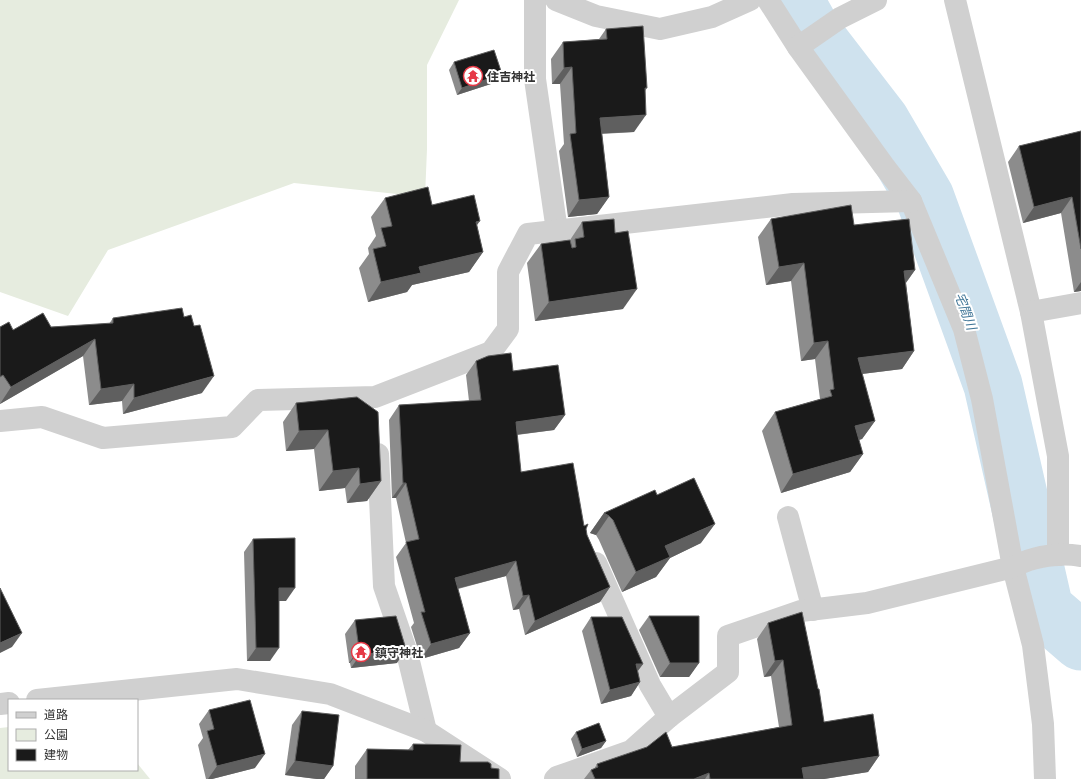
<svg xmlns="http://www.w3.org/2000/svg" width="1081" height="779" font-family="Mulish,'Noto Sans JP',sans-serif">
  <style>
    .green { fill: #e6ecdf }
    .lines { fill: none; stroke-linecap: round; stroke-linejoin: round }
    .river { stroke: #cfe2ee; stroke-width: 59 }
    .minor { stroke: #d0d0d0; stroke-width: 22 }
    .wall { fill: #8c8c8c }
    .shaded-wall { fill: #5f5f5f }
    .building { fill: #1a1a1a; stroke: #5f5f5f }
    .labels { text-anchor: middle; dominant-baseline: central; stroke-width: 4; stroke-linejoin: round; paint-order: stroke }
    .poi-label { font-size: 12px; font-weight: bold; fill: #333; stroke: #fff; text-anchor: start }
    .water-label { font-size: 13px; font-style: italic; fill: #3f7597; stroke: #fff }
  </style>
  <rect width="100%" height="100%" fill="#fff"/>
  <g class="green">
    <path d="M 0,0 L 459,0 L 427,65 L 427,149 L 425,197 L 294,183 L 108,250 L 68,316 L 0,292 Z"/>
    <path d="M 9,727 L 9,770 L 137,770 L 137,763 L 150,779 L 0,779 L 0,728 Z"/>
  </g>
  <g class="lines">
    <path class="river" d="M 794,0 L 813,34 L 880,121 L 925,198 L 993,385 L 1044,609 L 1081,641"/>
    <g class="minor">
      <path d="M 535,0 L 535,79 L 557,231"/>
      <path d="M 556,0 L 596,16 L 660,29 L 712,17 L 750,0"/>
      <path d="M 768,0 L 798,47 L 884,166 L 911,201 L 964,329 L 982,399 L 1013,567 L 1033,645 L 1043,724 L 1045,779"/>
      <path d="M 955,0 L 1031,312 L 1058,456 L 1058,555"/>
      <path d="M 798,47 L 840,18 L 876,0"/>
      <path d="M 1031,312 L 1081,303"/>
      <path d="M 0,421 L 42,417 L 103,438 L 232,427 L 258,400 L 375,397 L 491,352 L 508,329 L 508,272 L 528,234 L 793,204 L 911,201"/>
      <path d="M 378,454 L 384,586 L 407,653 L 426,731"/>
      <path d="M 788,517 L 813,610"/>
      <path d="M 596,563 L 650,685 L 669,717"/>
      <path d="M 37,700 L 237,679 L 330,694 L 426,731 L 500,779"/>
      <path d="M 0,704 L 9,703"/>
      <path d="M 555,779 L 557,777 L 631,751 L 669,717 L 728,672 L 728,636 L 801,611 L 867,603 L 1013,567 C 1025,560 1045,555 1059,555 C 1066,554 1074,555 1081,556"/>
    </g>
  </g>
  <g class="wall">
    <path d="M 606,29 L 647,88 L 645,91 L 634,132 L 602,134 L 609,197 L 597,214 L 568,217 L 559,151 L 564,144 L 560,84 L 552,84 L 551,59 L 563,42 L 599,39 Z"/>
    <path d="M 454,62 L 497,82 L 457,95 L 449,70 Z"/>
    <path d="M 1081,131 L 1081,291 L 1074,292 L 1061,213 L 1023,223 L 1008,162 L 1019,146 Z"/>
    <path d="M 385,198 L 432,205 L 477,225 L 483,252 L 469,272 L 412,285 L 407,292 L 368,302 L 359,268 L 369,254 L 368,248 L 376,236 L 371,217 Z"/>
    <path d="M 771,219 L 854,225 L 915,270 L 906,283 L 914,351 L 902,369 L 862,374 L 875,421 L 862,439 L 859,440 L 863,454 L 850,472 L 781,493 L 762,431 L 775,412 L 820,399 L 815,359 L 801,361 L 791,281 L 766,285 L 758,237 Z"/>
    <path d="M 582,222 L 623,309 L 535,321 L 527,263 L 541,244 L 570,240 Z"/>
    <path d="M 113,318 L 202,393 L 123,414 L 122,401 L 89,405 L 83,356 L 0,404 L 0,327 L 13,330 L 51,327 L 109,324 Z"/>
    <path d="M 476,361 L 513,371 L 565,415 L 554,430 L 517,435 L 521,472 L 584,526 L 586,529 L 587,535 L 610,587 L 600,602 L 525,635 L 519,609 L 513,610 L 506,576 L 458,589 L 470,633 L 459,648 L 421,659 L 411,627 L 414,623 L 396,557 L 406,543 L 396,498 L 392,498 L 389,420 L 399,405 L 469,401 L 466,375 Z"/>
    <path d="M 357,397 L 381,481 L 367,501 L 347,503 L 345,488 L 319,491 L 314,449 L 286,451 L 283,422 L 296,403 Z"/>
    <path d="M 657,495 L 701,543 L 670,558 L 656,577 L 622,592 L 599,540 L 596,535 L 590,533 L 604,513 Z"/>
    <path d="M 253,539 L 286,601 L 279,601 L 270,661 L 247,661 L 244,552 Z"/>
    <path d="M 649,616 L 699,663 L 689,677 L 660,677 L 639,630 Z"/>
    <path d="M 591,617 L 643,664 L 638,671 L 640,682 L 631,696 L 601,704 L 582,631 Z"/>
    <path d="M 355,620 L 397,663 L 351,668 L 350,663 L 349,663 L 345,634 Z"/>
    <path d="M 768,623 L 824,722 L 879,756 L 868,772 L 824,779 L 584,779 L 591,770 L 594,769 L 597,764 L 672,747 L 779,727 L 771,676 L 764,677 L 757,639 Z"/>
    <path d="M 209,710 L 255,768 L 212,779 L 206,779 L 198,745 L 203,738 L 199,724 Z"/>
    <path d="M 302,711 L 333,766 L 324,779 L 317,779 L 285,775 L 292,725 Z"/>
    <path d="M 576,732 L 606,741 L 601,748 L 577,757 L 571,739 Z"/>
    <path d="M 413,744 L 460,762 L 491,768 L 499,779 L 355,779 L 355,766 L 367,749 L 408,750 Z"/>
  </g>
  <g class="shaded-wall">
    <path d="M 572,67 L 560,84 L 552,84 L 564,68 Z"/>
    <path d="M 502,74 L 497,82 L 457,95 L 462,88 Z"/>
    <path d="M 646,115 L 634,132 L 588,134 L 600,118 Z"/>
    <path d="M 609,197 L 597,214 L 568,217 L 579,200 Z"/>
    <path d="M 1072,197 L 1061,213 L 1023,223 L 1034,207 Z"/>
    <path d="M 480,221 L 466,240 L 476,222 Z"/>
    <path d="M 483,252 L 469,272 L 412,285 L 407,292 L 368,302 L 381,282 L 419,267 Z"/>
    <path d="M 804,263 L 791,281 L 766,285 L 779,267 Z"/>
    <path d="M 915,270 L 902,288 L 904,271 Z"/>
    <path d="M 1081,282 L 1081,291 L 1074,292 Z"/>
    <path d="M 637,289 L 623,309 L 535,321 L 549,302 Z"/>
    <path d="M 95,339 L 83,356 L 0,404 L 11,387 Z"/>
    <path d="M 828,341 L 815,359 L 801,361 L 814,343 Z"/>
    <path d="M 914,351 L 902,369 L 845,376 L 858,358 Z"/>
    <path d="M 214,376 L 202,393 L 123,414 L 134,398 Z"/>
    <path d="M 134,384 L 122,401 L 89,405 L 101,389 Z"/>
    <path d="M 565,415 L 554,430 L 506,436 L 516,422 Z"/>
    <path d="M 875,421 L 862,439 L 842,444 L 855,426 Z"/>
    <path d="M 328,430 L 314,449 L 286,451 L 299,431 Z"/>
    <path d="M 863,454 L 850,472 L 781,493 L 793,474 Z"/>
    <path d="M 359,468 L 345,488 L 319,491 L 333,471 Z"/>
    <path d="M 381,481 L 367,501 L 347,503 L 360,484 Z"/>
    <path d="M 403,483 L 406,483 L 396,498 L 392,498 Z"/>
    <path d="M 604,513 L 609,516 L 596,535 L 590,533 Z"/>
    <path d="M 715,524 L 701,543 L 670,558 L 656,577 L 622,592 L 636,572 L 665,546 Z"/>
    <path d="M 516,561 L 506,576 L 444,592 L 455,578 Z"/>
    <path d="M 610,587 L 600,602 L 525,635 L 535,621 Z"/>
    <path d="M 279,588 L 295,588 L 286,601 L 270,601 Z"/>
    <path d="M 529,595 L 519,609 L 513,610 L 523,596 Z"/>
    <path d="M 22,633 L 12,647 L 0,653 L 0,643 Z"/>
    <path d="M 470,633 L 459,648 L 421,659 L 431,644 Z"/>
    <path d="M 256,648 L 279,648 L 270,661 L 247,661 Z"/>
    <path d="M 359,649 L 360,649 L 350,663 L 349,663 Z"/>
    <path d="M 406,649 L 397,663 L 351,668 L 360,655 Z"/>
    <path d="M 783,660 L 771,676 L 764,677 L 775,661 Z"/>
    <path d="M 670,663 L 699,663 L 689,677 L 660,677 Z"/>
    <path d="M 636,664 L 643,664 L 633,677 Z"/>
    <path d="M 640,682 L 631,696 L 601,704 L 610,690 Z"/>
    <path d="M 606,741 L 601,748 L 577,757 L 582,749 Z"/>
    <path d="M 265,754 L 255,768 L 212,779 L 208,779 L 217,766 Z"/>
    <path d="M 879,756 L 868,772 L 824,779 L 794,779 L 802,768 Z"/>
    <path d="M 295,761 L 333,766 L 324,779 L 317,779 L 285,775 Z"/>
    <path d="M 709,773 L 705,779 L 694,779 Z"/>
  </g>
  <g class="building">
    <path d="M 643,26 L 647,88 L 645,88 L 646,115 L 600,118 L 609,197 L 579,200 L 570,134 L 576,133 L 572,67 L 564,68 L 563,42 L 607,39 L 606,29 Z"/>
    <path d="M 494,50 L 502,74 L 462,88 L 454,62 Z"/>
    <path d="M 1081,131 L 1081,249 L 1072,197 L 1034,207 L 1019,146 Z"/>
    <path d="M 428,187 L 432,205 L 474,195 L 480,221 L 476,222 L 483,252 L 419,267 L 421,273 L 381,282 L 373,249 L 386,246 L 381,228 L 392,226 L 385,198 Z"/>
    <path d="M 851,205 L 854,225 L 909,219 L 915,270 L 904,271 L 914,351 L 858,358 L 875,421 L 855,426 L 863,454 L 793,474 L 775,412 L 832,396 L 830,390 L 834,389 L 828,341 L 814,343 L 804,263 L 779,267 L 771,219 Z"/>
    <path d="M 614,219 L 615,233 L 628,231 L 637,289 L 549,302 L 541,244 L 570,240 L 572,248 L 576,247 L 575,239 L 584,237 L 582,222 Z"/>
    <path d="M 182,308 L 184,317 L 191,315 L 194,326 L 200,325 L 214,376 L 134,398 L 134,384 L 101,389 L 95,339 L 11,387 L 3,375 L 0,377 L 0,327 L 9,322 L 13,330 L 43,313 L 51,327 L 113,323 L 113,318 Z"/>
    <path d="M 511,353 L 513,371 L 558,365 L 565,415 L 516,422 L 521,472 L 573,463 L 584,526 L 588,524 L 586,529 L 587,535 L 610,587 L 535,621 L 529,595 L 523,596 L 516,561 L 455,578 L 470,633 L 431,644 L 421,612 L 425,612 L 406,542 L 419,539 L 406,483 L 403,483 L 399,405 L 481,400 L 476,361 L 488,356 Z"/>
    <path d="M 357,397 L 378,412 L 381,481 L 360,484 L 359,468 L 333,471 L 328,430 L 299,431 L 296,403 Z"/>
    <path d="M 694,478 L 715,524 L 665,546 L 670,557 L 636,572 L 613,520 L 609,516 L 604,513 L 655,490 L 657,495 Z"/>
    <path d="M 295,538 L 295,588 L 279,588 L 279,648 L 256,648 L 253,539 Z"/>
    <path d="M 0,588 L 22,633 L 0,643 Z"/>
    <path d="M 802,612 L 818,689 L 819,689 L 824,722 L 873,714 L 879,756 L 802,768 L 804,779 L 710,779 L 709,773 L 694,779 L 595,779 L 591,770 L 598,767 L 597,764 L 647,747 L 666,732 L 672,747 L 792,725 L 783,660 L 775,661 L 768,623 Z"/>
    <path d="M 396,616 L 406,649 L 360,655 L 360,649 L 359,649 L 355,620 Z"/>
    <path d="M 649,616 L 699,616 L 699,663 L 670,663 Z"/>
    <path d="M 591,617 L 622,617 L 643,664 L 636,664 L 640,682 L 610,690 Z"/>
    <path d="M 250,700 L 265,754 L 217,766 L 207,731 L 214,729 L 209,710 Z"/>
    <path d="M 302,711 L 339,715 L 333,766 L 295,761 Z"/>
    <path d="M 599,723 L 606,741 L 582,749 L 576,732 Z"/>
    <path d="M 413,744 L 461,745 L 460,762 L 488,762 L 491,764 L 491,768 L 499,769 L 499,779 L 367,779 L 367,749 L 413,750 Z"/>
  </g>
  <defs>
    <g id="temple-ring" transform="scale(1)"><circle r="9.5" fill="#fff" stroke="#e63946" stroke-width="1.5"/><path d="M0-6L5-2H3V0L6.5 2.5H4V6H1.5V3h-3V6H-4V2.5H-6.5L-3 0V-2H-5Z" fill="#e63946"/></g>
  </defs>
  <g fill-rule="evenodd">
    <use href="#temple-ring" x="473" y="76"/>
    <use href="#temple-ring" x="361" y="652"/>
  </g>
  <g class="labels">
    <g class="poi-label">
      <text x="487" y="76">住吉神社</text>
      <text x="375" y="652">鎮守神社</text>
    </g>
    <g class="water-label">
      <text transform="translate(966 311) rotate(70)">宅間川</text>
    </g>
  </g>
  <rect x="8" y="699" width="130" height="72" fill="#ffffff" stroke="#adadad"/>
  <rect x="16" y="712" width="20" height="6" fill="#d0d0d0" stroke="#adadad"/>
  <text x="44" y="719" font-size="12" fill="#333333">道路</text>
  <rect x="16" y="729" width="20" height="12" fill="#e6ecdf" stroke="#adadad"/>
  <text x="44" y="739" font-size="12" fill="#333333">公園</text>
  <rect x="16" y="749" width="20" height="12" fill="#1a1a1a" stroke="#adadad"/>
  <text x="44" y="759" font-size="12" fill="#333333">建物</text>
</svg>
